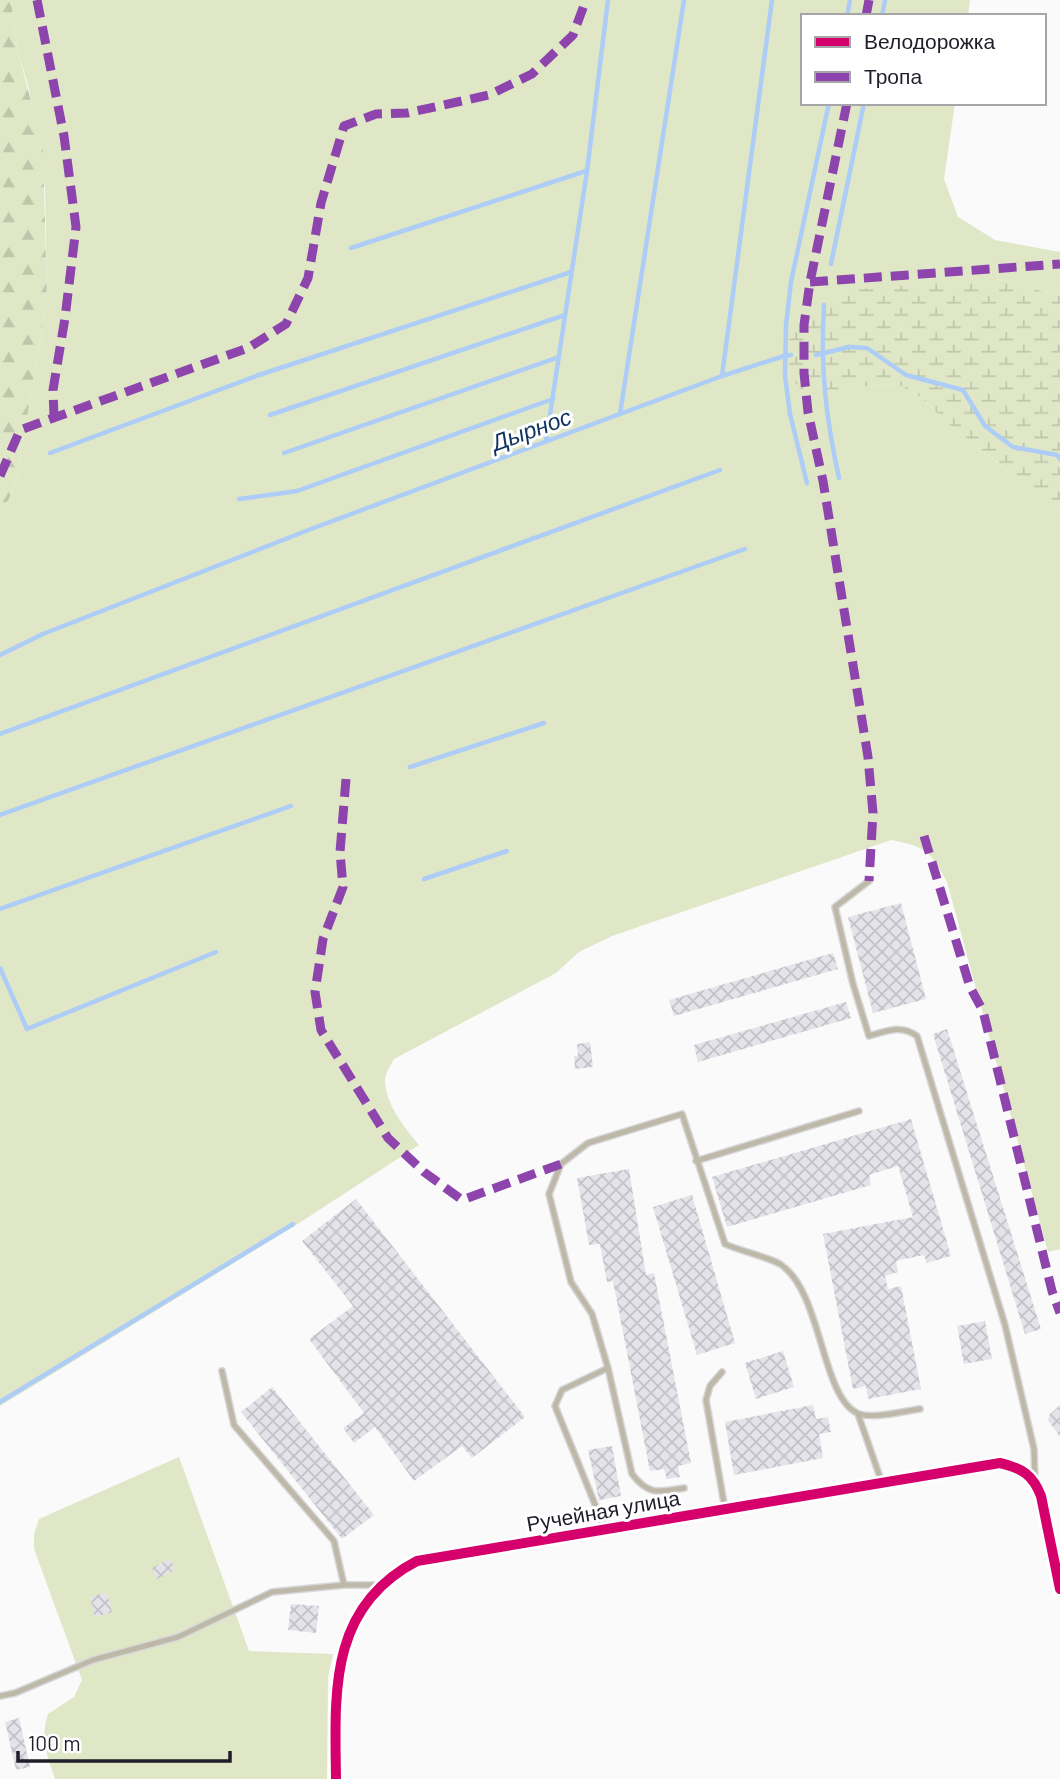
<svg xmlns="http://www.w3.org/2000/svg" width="1060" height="1779" font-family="Barlow,sans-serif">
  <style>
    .grass { fill: #dfe7c7 }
    .forest { fill: url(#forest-firs) }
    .wetland { fill: url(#wetland-marsh) }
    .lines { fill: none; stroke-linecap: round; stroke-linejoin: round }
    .stream { stroke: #aecdf6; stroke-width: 4.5 }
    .building { fill: url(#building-cross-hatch) }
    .lane-casing { stroke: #d7d7d9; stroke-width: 8 }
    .street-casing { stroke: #d7d7d9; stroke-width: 13 }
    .lane { stroke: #beb8a8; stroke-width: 5 }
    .street { stroke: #beb8a8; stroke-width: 10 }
    .quiet { stroke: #8e44ad; stroke-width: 9; stroke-dasharray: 18 9; stroke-linecap: butt }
    .cycleway-casing { stroke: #fff; stroke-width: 15 }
    .cycleway { stroke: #d6006c; stroke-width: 10 }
    .labels { text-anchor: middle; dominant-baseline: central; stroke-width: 6; stroke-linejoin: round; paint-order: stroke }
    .street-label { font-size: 21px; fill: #201d29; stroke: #fff }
    .water-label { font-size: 23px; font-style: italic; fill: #0d325f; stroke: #fff }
  </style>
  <defs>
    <pattern id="forest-firs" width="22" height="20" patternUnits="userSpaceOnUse" patternTransform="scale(1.75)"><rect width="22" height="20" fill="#dfe7c7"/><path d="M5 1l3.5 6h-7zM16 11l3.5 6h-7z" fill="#bfc6ab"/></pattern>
    <pattern id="wetland-marsh" width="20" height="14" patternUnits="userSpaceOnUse" patternTransform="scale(1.75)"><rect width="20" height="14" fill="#dfe7c7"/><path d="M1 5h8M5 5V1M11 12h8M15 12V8" fill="none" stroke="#bfc6ab"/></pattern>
    <pattern id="building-cross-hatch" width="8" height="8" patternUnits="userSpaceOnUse" patternTransform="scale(1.75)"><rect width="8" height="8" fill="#e5e3ea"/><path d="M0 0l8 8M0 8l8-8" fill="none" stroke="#c4c2c9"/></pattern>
  </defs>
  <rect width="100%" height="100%" fill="#fafafa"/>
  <g class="grass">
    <path d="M 11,0 L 970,0 L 968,16 L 803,16 L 803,103 L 955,103 L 944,179 L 958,217 L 995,240 L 1060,252 L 1060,296 L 996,279 L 854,389 L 868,386 L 899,385 L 922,398 L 946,422 L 1060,512 L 1060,1249 L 1048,1252 L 947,882 C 929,850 927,847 891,840 L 612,936 L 579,952 L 556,973 L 394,1059 C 391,1065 385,1073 385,1080 C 385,1104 405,1128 419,1145 L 293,1227 L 0,1406 L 0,513 L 9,499 L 17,477 L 47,300 L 45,187 L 29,89 L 17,48 Z"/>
    <path d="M 179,1457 L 249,1651 L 333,1654 L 328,1677 L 327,1779 L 55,1779 C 47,1756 40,1738 48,1714 L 74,1697 L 82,1680 L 34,1549 L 34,1534 L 39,1519 Z"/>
  </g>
  <path class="forest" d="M 0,0 L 11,0 L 17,48 L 43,147 L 47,300 L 17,477 L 9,499 L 0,513 Z"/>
  <path class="wetland" d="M 996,279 L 1060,296 L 1060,512 L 946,422 L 922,398 L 899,385 L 868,386 L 818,396 L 799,388 L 783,365 L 784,346 L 793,327 L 808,312 L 845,290 Z"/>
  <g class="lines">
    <g class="stream">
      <path d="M 847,16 L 850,0"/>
      <path d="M 882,16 L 885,0"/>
      <path d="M 351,248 L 586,171"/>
      <path d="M 831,264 L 864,103"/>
      <path d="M 824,305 C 820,367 826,419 839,478"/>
      <path d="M 816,355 L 849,347 L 867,348 L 906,375 L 963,390 L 985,426 L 1013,447 L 1057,455 L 1060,459"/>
      <path d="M 722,376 L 772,0"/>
      <path d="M 620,414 L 684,0"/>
      <path d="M 270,415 L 565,315"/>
      <path d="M 546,441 L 587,171 L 608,0"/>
      <path d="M 50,453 L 256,376 L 571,272"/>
      <path d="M 284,453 L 559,357"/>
      <path d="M 807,483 L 790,414 L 785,376 L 786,325 L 791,282 L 829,103"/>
      <path d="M 239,499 L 297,491 L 553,399"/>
      <path d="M 0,655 L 43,634 L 311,529 L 722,376 L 784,356 L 791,355"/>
      <path d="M 0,734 L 720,470"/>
      <path d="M 410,767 L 544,723"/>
      <path d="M 0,815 L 745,549"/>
      <path d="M 424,879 L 507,851"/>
      <path d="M 0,909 L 291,806"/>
      <path d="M 0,968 L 27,1029 L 216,952"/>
      <path d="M 0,1402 L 293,1224"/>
    </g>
  </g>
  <g class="building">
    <path d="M 901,903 L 926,999 L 873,1013 L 848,917 Z"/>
    <path d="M 833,953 L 838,969 L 674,1016 L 669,1000 Z"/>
    <path d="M 846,1002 L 851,1018 L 698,1062 L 694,1045 Z"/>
    <path d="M 947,1029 L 1041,1329 L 1025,1334 L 933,1034 Z"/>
    <path d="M 590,1042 L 593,1067 L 575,1069 L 574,1056 L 578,1056 L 577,1044 Z"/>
    <path d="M 911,1119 L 951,1256 L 927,1263 L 924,1255 L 896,1261 L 898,1272 L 885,1276 L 888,1289 L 901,1286 L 921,1389 L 868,1399 L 866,1386 L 853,1389 L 823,1234 L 913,1217 L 898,1166 L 869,1175 L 871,1185 L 727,1227 L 712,1177 Z"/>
    <path d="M 629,1169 L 646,1275 L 654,1273 L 691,1463 L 678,1466 L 680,1477 L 667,1479 L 664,1469 L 650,1471 L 613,1281 L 607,1282 L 600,1244 L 589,1245 L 577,1178 Z"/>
    <path d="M 692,1195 L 735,1343 L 697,1355 L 653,1207 Z"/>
    <path d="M 356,1199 L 525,1417 L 472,1458 L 462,1446 L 414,1481 L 375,1427 L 354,1443 L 343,1428 L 364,1413 L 309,1339 L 353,1306 L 302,1241 Z"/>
    <path d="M 985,1321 L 992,1359 L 964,1364 L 957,1326 Z"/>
    <path d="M 783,1351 L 794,1387 L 756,1399 L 745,1363 Z"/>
    <path d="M 272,1387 L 374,1515 L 342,1539 L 241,1412 Z"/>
    <path d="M 813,1405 L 816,1419 L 828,1417 L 831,1432 L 819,1434 L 823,1458 L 734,1475 L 725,1422 Z"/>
    <path d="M 1060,1405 L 1060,1437 L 1048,1420 L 1050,1414 Z"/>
    <path d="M 612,1446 L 621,1496 L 599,1500 L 588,1450 Z"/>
    <path d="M 170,1559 L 175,1570 L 157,1579 L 152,1568 Z"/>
    <path d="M 107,1593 L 112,1612 L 95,1617 L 90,1597 Z"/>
    <path d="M 291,1604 L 319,1606 L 316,1633 L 288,1630 Z"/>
    <path d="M 19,1718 L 30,1767 L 16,1770 L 5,1722 Z"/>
  </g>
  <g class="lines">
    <g class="lane-casing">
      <g id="lane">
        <path d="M 869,881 L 835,907 L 853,984 L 869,1036 C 886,1031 901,1024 917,1036 L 1005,1325 L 1034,1449 L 1035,1482"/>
        <path d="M 696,1161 L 859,1111"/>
        <path d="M 222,1371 L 234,1425 L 334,1541 L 344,1585"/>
        <path d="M 722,1372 L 710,1386 L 706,1400 L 725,1509"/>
        <path d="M 858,1414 L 882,1483"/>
        <path d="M 684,1488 C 659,1492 649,1496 632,1474 L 608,1368 L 592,1314 L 571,1282 L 549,1194 L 561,1164 L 588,1143 L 682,1114 L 725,1244 C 740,1251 768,1257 780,1264 C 822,1291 821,1396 857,1413 C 871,1420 904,1411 920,1409"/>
        <path d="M 605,1529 L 555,1406 L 562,1390 L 608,1368"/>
        <path d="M 0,1696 L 15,1693 L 93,1660 L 178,1637 L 272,1592 L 344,1585 L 382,1585"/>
      </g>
    </g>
    <g class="street-casing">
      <path id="street" d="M 336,1779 C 335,1694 328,1607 417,1561 L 1000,1463 C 1022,1468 1033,1475 1041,1496 L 1060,1589"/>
    </g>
    <use href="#lane" class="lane"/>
    <use href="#street" class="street"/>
    <g class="quiet">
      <path d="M 37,0 L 64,136 L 76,227 L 65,318 L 53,390 L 54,416"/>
      <path d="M 866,16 L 869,0"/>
      <path d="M 847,103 L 810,282 L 804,325 L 804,373 L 808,412 L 823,481 L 868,757 L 873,813 L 869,881"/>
      <path d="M 810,282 L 1060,264"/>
      <path d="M 0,476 L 20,430 L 248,348 L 286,324 L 308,278 L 321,203 L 344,126 L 376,114 L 407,113 L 489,95 L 532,74 L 573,35 L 586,0"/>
      <path d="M 346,779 L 340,852 L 343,887 L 323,939 L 315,992 L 321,1030 L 388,1138 L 424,1172 L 462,1200 L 561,1164"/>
      <path d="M 924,836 L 970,987 L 983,1011 L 1052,1291 L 1060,1313"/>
    </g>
    <g class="cycleway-casing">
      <path id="cycleway" d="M 336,1779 C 335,1694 328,1607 417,1561 L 1000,1463 C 1022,1468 1033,1475 1041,1496 L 1060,1589"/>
    </g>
    <use href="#cycleway" class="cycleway"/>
  </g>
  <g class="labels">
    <g class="street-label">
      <text transform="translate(603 1510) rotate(-10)">Ручейная улица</text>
    </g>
    <g class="water-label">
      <text transform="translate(531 429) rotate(-20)">Дырнос</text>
    </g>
  </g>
  <rect x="801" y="14" width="245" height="91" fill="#ffffff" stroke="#a6a5a9" stroke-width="2"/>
  <rect x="815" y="37" width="35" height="10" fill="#d6006c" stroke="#a6a5a9" stroke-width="2"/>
  <text x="864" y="49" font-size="21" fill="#201d29">Велодорожка</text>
  <rect x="815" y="72" width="35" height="10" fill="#8e44ad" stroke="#a6a5a9" stroke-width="2"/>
  <text x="864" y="84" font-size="21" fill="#201d29">Тропа</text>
  <path d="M18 1751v10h212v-10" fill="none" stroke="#201d29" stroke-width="3.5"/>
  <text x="28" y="1751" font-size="21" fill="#201d29" stroke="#ffffff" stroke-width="5" paint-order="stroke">100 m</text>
</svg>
